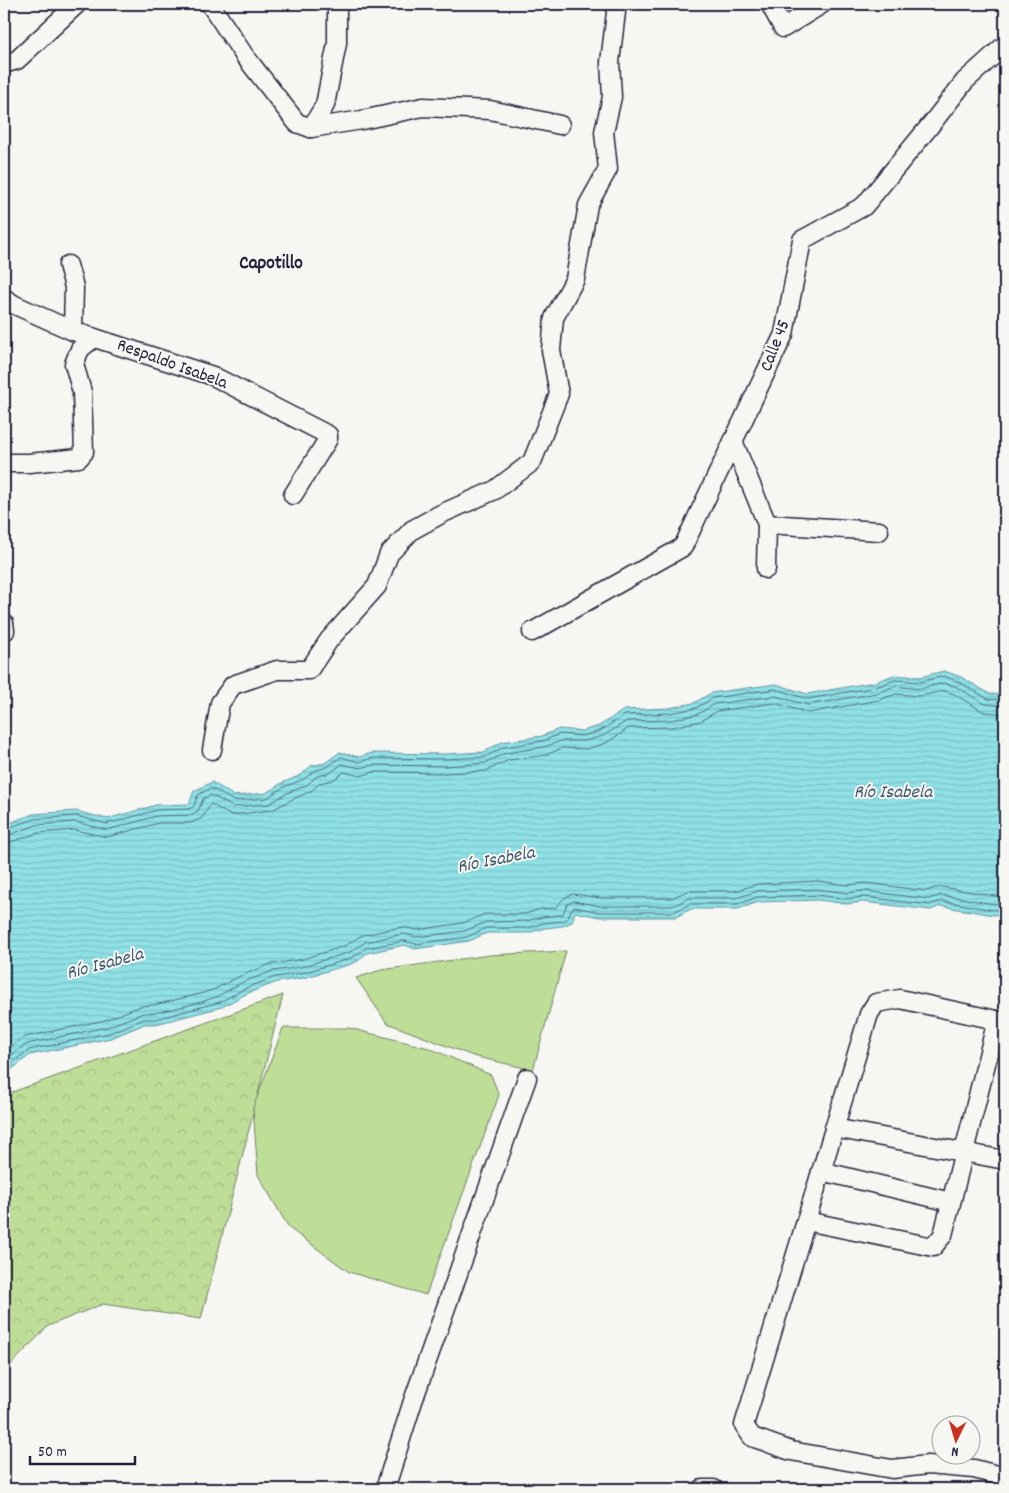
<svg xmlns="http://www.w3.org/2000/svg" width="1009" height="1493" font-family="Dekko,sans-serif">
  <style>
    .forest { fill: url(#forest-crowns); stroke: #708068 }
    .park { fill: #bedd96; stroke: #708068 }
    .water { fill: url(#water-rules); stroke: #6395a2 }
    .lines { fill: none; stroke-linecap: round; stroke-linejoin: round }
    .shore { stroke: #4e6e7f; stroke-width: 1 }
    .minor-casing { stroke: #22223b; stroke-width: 21 }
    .minor { stroke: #f6f6f2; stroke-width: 18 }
    .labels { text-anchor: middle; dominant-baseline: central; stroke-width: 4; stroke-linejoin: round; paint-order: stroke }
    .street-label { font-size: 18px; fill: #22223b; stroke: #f6f6f2 }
    .neighbourhood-label { font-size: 19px; font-weight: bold; fill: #22223b; stroke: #f6f6f2 }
    .water-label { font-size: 19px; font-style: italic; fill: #435b6e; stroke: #f6f6f2 }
  </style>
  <defs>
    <pattern id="forest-crowns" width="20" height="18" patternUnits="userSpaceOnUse" patternTransform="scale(1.25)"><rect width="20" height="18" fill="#bedd96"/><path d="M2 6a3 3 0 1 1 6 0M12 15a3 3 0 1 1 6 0" fill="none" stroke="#a3bd82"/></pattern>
    <pattern id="water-rules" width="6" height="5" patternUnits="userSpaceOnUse" patternTransform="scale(1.25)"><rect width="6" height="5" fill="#8fe1e6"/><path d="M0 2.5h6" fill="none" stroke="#7bc1c6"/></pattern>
  </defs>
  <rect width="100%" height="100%" fill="#f6f6f2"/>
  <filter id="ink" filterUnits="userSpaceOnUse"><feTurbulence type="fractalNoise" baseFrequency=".02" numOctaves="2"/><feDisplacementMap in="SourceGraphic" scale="10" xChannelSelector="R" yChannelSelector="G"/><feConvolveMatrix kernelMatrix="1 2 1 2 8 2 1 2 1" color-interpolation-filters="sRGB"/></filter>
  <g filter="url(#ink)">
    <path class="forest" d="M 283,995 L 201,1319 L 103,1304 L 48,1326 L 4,1372 L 4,1095 Z"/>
    <g class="park">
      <path d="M 566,951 L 533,1070 L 473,1056 L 387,1023 L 356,978 L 381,970 L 490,955 Z"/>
      <path d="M 283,1028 L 349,1028 L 429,1048 L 491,1075 L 499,1095 L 426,1295 L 349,1272 L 289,1228 L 258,1175 L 253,1108 Z"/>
    </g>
    <path class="water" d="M 944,671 L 961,677 L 990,694 L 1005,695 L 1005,914 L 994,915 L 940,906 L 931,910 L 863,902 L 847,904 L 818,900 L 759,902 L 738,909 L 691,909 L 676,917 L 599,917 L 575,912 L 572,922 L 563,926 L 545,928 L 528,933 L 487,933 L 469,941 L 415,949 L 405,945 L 367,953 L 358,961 L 348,965 L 303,978 L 277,982 L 246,994 L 222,1007 L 156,1024 L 145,1024 L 111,1038 L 30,1055 L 12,1069 L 4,1070 L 4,825 L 33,814 L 76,811 L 107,819 L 156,805 L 189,804 L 194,791 L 212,782 L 234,796 L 266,793 L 282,783 L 301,775 L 311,766 L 325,763 L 340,752 L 359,757 L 372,753 L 445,754 L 484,752 L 502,742 L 542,736 L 559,729 L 582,731 L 599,726 L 624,710 L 669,708 L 694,703 L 711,693 L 776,684 L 807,694 L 875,682 L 894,675 L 920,677 Z"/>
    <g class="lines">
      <g class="shore">
        <path d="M 4,829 L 35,819 L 76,816 L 107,824 L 157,810 L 189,809 L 194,806 L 198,795 L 211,788 L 234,801 L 267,798 L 284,787 L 304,779 L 314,771 L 327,767 L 341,757 L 359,762 L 373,758 L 445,759 L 485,757 L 504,747 L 543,741 L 560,734 L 582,736 L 600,731 L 625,715 L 670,713 L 696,708 L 713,698 L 775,689 L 808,699 L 876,687 L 895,680 L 920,682 L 944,676 L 959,682 L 988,699 L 1005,700"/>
        <path d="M 4,835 L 9,835 L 36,825 L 75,822 L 107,830 L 157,816 L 190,815 L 198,811 L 203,799 L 211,795 L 233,807 L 269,804 L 287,793 L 307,785 L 317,776 L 330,773 L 342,764 L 360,768 L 373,765 L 445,766 L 485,763 L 506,753 L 544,747 L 561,741 L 585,741 L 603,736 L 627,721 L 671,720 L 698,714 L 715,704 L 775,696 L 808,705 L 877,693 L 895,686 L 920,689 L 944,683 L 957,687 L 985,704 L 1005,706"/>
        <path d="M 4,843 L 11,842 L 38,833 L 75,830 L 107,837 L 159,823 L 191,823 L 202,818 L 211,804 L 226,813 L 232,815 L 272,810 L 291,800 L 311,791 L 320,783 L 333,780 L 344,772 L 360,776 L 374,772 L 446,773 L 486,771 L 509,760 L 546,755 L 562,748 L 587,749 L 606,743 L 629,728 L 672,727 L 701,721 L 717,711 L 774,703 L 808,713 L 879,700 L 896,694 L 920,696 L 944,691 L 954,694 L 984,712 L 1005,714"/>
        <path d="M 4,1051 L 25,1037 L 105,1020 L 141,1006 L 154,1005 L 200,994 L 215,989 L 238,977 L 271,964 L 299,960 L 342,947 C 350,944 355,938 363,935 L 402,927 L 417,930 L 463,923 L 485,914 L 525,914 L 541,909 L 555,908 L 564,898 L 573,894 L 601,898 L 671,898 L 688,891 L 735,891 L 758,884 L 818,881 L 847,885 L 865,883 L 927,891 L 935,888 L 942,887 L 995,896 L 1005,896"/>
        <path d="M 4,1059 L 7,1058 L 27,1044 L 107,1027 L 143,1013 L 155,1013 L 202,1002 L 218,996 L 241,983 L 273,971 L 301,967 L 344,954 L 352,951 L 365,942 L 404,934 L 416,937 L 465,931 L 486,922 L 526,921 L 543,917 L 560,915 L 563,914 L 567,904 L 574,901 L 600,906 L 673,906 L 689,898 L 736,898 L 758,891 L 818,889 L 847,893 L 864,891 L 929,899 L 941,895 L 994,904 L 1005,903"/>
        <path d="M 4,1065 L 10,1064 L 29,1050 L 109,1033 L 144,1019 L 156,1019 L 220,1002 L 244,989 L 275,977 L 302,973 L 346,960 L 355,956 L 366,948 L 404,941 L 416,944 L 467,937 L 486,928 L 527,928 L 544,923 L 562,921 L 568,918 L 571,910 L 575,907 L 599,912 L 674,912 L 690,904 L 737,904 L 758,897 L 818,895 L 847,899 L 864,897 L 930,905 L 941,901 L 994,910 L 1005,910"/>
      </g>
      <g class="minor-casing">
        <g id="minor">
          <path d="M 210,4 L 244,55 L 297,123 L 311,128 L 362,120 L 423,107 L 490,110 L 560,125"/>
          <path d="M 770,4 L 783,28 L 822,4"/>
          <path d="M 4,64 L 17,60 L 77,4"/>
          <path d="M 311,128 L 325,105 L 337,43 L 337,4"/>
          <path d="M 68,265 L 74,287 L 73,331"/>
          <path d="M 4,298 L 15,305 L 73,331 L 213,376 L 328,435 L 328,439 L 293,495"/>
          <path d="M 733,441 L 767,524 L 879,531"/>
          <path d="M 4,463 L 29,463 L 79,458 L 84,452 L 82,392 L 74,364 L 80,349 L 94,338"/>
          <path d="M 766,569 L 767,524"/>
          <path d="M 4,623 L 5,631"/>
          <path d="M 532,632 L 683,547 L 784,334 L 802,240 L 864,206 L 929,127 L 965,81 L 1005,45"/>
          <path d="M 212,750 L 220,703 L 233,685 L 277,670 L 309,670 L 329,640 L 377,586 L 389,554 L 412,530 L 441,514 L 495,490 L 532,462 L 559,394 L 551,350 L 554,318 L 575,279 L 588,205 L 608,169 L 604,132 L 612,97 L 610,62 L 617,4"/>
          <path d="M 1005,1022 L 900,999 L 876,1003 L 869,1014 L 744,1425 L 752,1437 L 791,1451 L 892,1469 L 928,1465 L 974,1469 L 1005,1477"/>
          <path d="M 834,1128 L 1005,1160"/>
          <path d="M 821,1171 L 951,1202"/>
          <path d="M 806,1221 L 933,1247 L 943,1235 L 997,1020"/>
          <path d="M 385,1489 L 413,1401 L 527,1078"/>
          <path d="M 702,1489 L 714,1489"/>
        </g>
      </g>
      <use href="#minor" class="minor"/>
    </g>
  </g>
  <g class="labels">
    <g class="street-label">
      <text transform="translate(776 346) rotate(-69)">Calle 45</text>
      <text transform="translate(172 365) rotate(20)">Respaldo Isabela</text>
    </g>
    <g class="neighbourhood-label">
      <text x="271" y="264">Capotillo</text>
    </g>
    <g class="water-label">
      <text x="893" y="793">Río Isabela</text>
      <text transform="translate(496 861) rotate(-11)">Río Isabela</text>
      <text transform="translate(105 965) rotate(-15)">Río Isabela</text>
    </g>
  </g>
  <rect width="1009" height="1493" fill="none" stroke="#f6f6f2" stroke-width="20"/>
  <rect x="10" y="10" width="989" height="1473" fill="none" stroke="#22223b" stroke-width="2" filter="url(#ink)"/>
  <g transform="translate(956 1440) rotate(185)"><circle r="24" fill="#f6f6f2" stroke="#a1a1a9"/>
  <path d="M0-4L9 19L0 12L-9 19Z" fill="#c8321e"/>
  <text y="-8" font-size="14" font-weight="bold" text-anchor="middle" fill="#22223b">N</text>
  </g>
  <path d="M30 1456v8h105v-8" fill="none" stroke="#22223b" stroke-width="2.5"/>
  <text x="38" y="1456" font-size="15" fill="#22223b" stroke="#f6f6f2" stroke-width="4" paint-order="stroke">50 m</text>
</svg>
